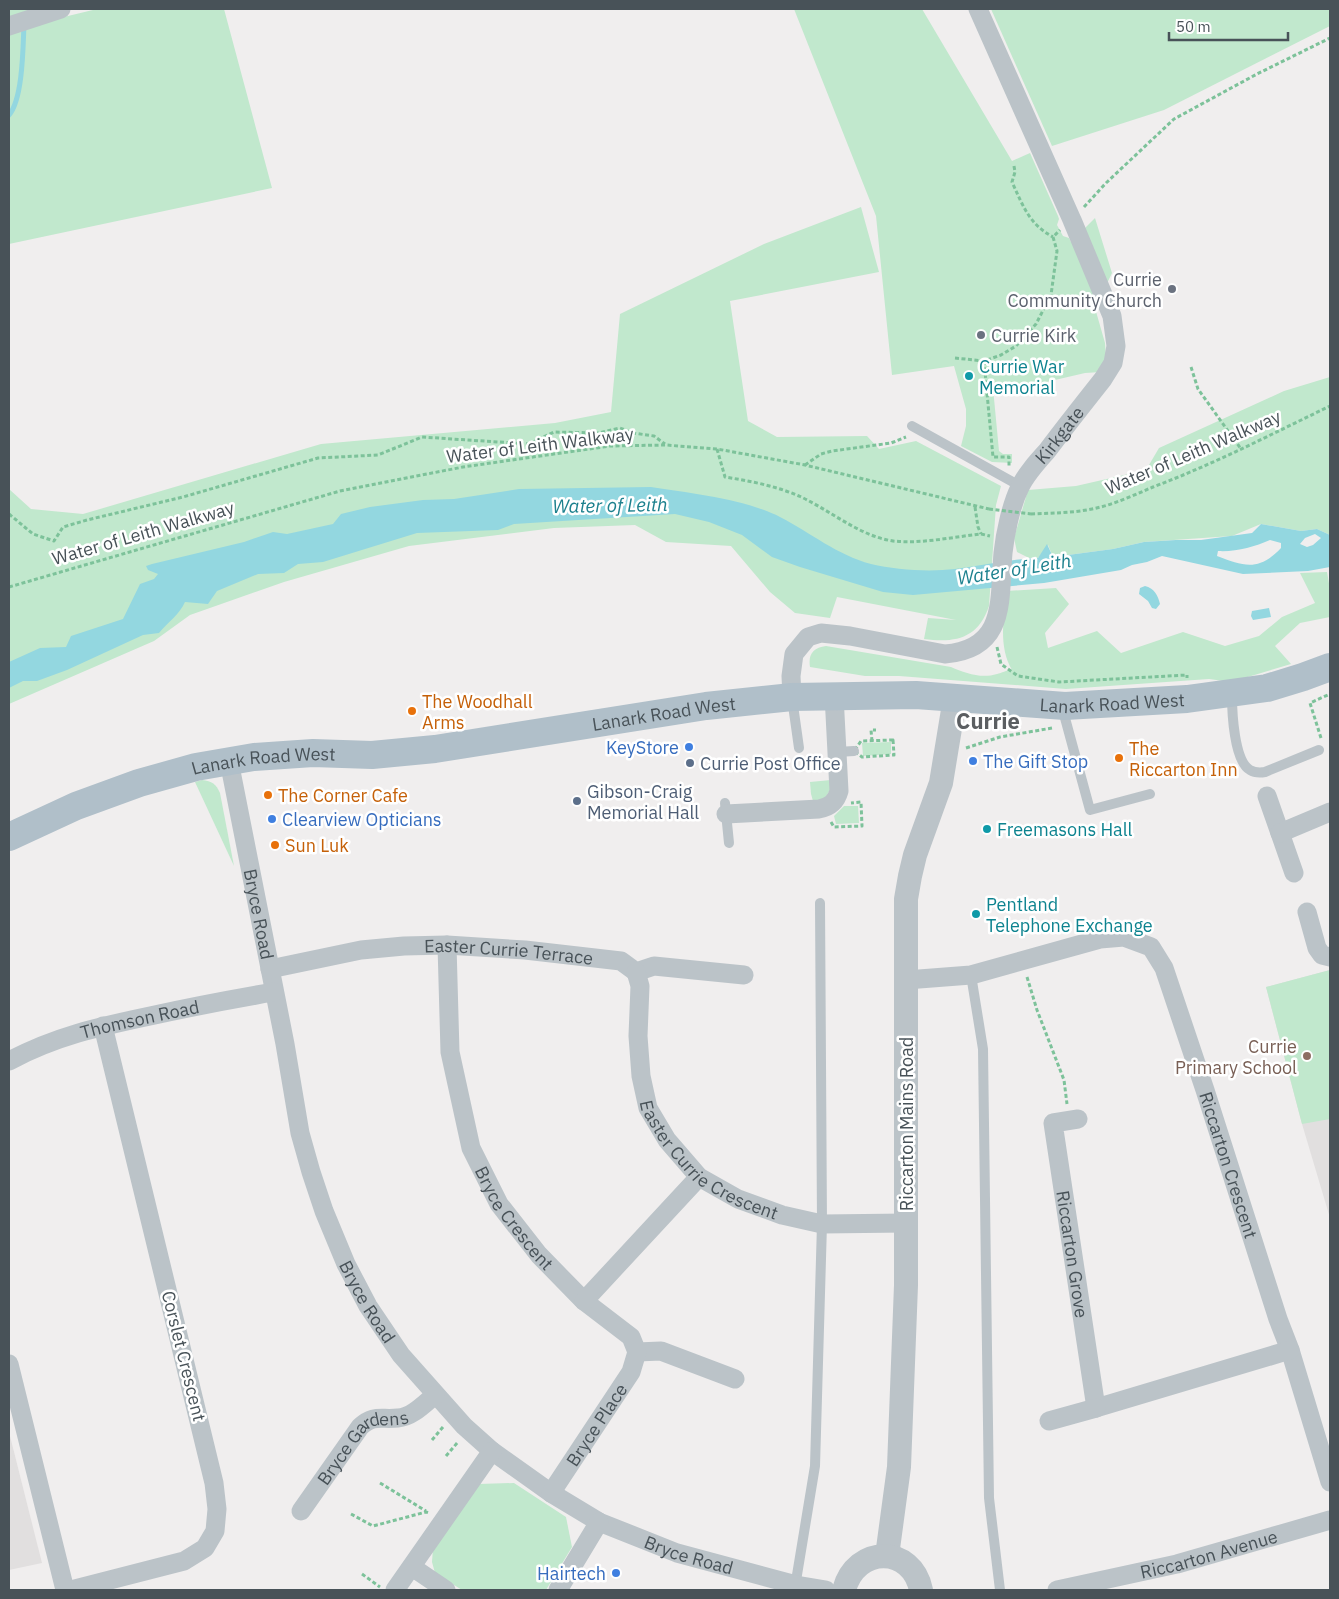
<svg xmlns="http://www.w3.org/2000/svg" width="1339" height="1599" font-family="'IBM Plex Sans',sans-serif">
  <style>
    .education { fill: #e1dfdf }
    .green { fill: #c1e8cd }
    .water { fill: #93d7e0; fill-rule: evenodd }
    .lines { fill: none; stroke-linecap: round; stroke-linejoin: round }
    .stream { stroke: #93d7e0; stroke-width: 5 }
    .path { stroke: #7dc29a; stroke-width: 3; stroke-dasharray: 4 2.5; stroke-linecap: butt }
    .service { stroke: #bbc3c8; stroke-width: 10 }
    .minor { stroke: #bbc3c8; stroke-width: 19 }
    .tertiary { stroke: #bbc3c8; stroke-width: 24 }
    .primary { stroke: #b0bfc9; stroke-width: 28 }
    .path-bridge { stroke: #7dc29a; stroke-width: 3; stroke-dasharray: 4 2.5; stroke-linecap: butt }
    .worship-dot { fill: #6b7280; stroke: #fff; stroke-width: 2 }
    .culture-dot { fill: #0f9aa8; stroke: #fff; stroke-width: 2 }
    .food-dot { fill: #e8710a; stroke: #fff; stroke-width: 2 }
    .shop-dot { fill: #3f7fe0; stroke: #fff; stroke-width: 2 }
    .service-dot { fill: #5c6f8a; stroke: #fff; stroke-width: 2 }
    .education-dot { fill: #8d6e63; stroke: #fff; stroke-width: 2 }
    .labels { text-anchor: middle; dominant-baseline: central; stroke-width: 5; stroke-linejoin: round; paint-order: stroke }
    .worship-label { font-size: 18px; fill: #5b616d; stroke: #fff; text-anchor: end }
    .culture-label { font-size: 18px; fill: #0d838f; stroke: #fff; text-anchor: start }
    .street-label { font-size: 18px; fill: #485258; stroke: #fff }
    .food-label { font-size: 18px; fill: #c56008; stroke: #fff; text-anchor: start }
    .shop-label { font-size: 18px; fill: #366cbe; stroke: #fff; text-anchor: end }
    .service-label { font-size: 18px; fill: #4e5e75; stroke: #fff; text-anchor: start }
    .education-label { font-size: 18px; fill: #785e54; stroke: #fff; text-anchor: end }
    .water-label { font-size: 19px; font-style: italic; fill: #1d818e; stroke: #fff }
    .district-label { font-size: 22px; font-weight: bold; fill: #5b5e61; stroke: #fff }
  </style>
  <rect width="100%" height="100%" fill="#f0eeee"/>
  <g class="education">
    <path d="M 1330,970 L 1330,1218 L 1302,1124 L 1266,987 Z"/>
    <path d="M 9,1432 L 42,1563 L 9,1570 Z"/>
  </g>
  <g class="green">
    <path d="M 9,9 L 54,9 L 43,22 L 97,9 L 224,9 L 272,188 L 9,244 Z"/>
    <path d="M 794,9 L 922,9 L 1012,161 L 1030,153 L 1058,216 L 1059,219 L 1057,225 L 1063,236 L 1069,238 L 1071,242 L 1095,218 L 1112,273 L 1095,308 L 1105,343 L 1106,356 L 1101,372 L 1085,373 L 1042,383 L 993,388 L 999,451 L 1003,454 L 1012,454 L 1012,463 L 992,462 L 961,446 L 966,426 L 966,409 L 954,366 L 892,375 L 876,216 Z"/>
    <path d="M 991,9 L 1330,9 L 1330,26 L 1164,110 L 1052,146 Z"/>
    <path d="M 861,207 L 879,272 L 730,301 L 748,421 L 777,437 L 867,436 L 879,449 L 916,441 L 1001,486 L 996,505 L 989,606 C 978,639 955,643 924,639 L 928,618 L 956,620 L 837,597 L 830,618 L 795,613 L 770,592 L 731,546 L 666,542 L 635,525 L 554,528 L 409,546 L 284,582 L 190,615 L 154,641 L 9,704 L 9,489 L 31,509 L 83,514 L 321,444 L 555,423 L 611,412 L 620,314 L 764,244 Z"/>
    <path d="M 1330,377 L 1330,535 L 1317,529 L 1301,531 L 1261,524 L 1232,536 L 1144,542 L 1113,549 L 1053,557 L 1048,545 L 1038,558 L 1029,558 L 1017,552 L 1014,538 L 1028,490 L 1076,486 L 1146,470 L 1159,448 L 1284,391 Z"/>
    <path d="M 1327,572 L 1330,589 L 1330,617 L 1300,623 L 1275,646 L 1291,664 L 1231,682 L 1209,679 L 1066,689 L 899,676 L 865,676 L 810,667 C 808,654 813,648 826,646 L 951,667 C 965,673 981,679 997,674 C 1002,673 1006,670 1012,670 C 998,646 1004,618 1006,591 L 1056,588 L 1069,604 L 1045,633 L 1048,648 L 1097,631 L 1121,653 L 1183,632 L 1225,646 L 1259,636 L 1282,617 L 1315,603 L 1300,573 Z"/>
    <path d="M 891,742 L 891,754 L 863,756 L 862,743 Z"/>
    <path d="M 202,780 C 212,781 216,784 220,793 L 234,866 L 195,782 Z"/>
    <path d="M 831,780 L 831,788 L 823,802 L 813,801 L 811,794 L 810,782 Z"/>
    <path d="M 844,806 L 858,806 L 859,823 L 836,824 L 834,816 Z"/>
    <path d="M 1330,970 L 1330,1119 L 1302,1124 L 1266,987 Z"/>
    <path d="M 514,1483 L 566,1517 L 572,1547 L 546,1590 L 462,1590 L 435,1573 L 432,1562 L 433,1548 L 478,1484 Z"/>
  </g>
  <g class="water">
    <path d="M 651,487 C 690,493 745,499 780,517 C 811,533 837,555 871,564 C 896,570 929,572 955,569 C 982,566 1010,559 1038,558 L 1047,544 L 1053,557 L 1113,549 L 1144,542 L 1176,540 L 1201,540 L 1252,533 L 1261,524 L 1301,531 L 1317,529 L 1330,535 L 1330,567 L 1308,571 L 1243,574 L 1162,556 L 1147,562 L 1132,565 L 1121,570 L 1044,583 L 913,595 L 883,592 L 800,567 L 772,557 L 742,535 L 709,522 L 675,514 L 514,524 L 498,530 L 417,533 L 323,562 L 298,564 L 284,573 L 258,574 L 217,591 L 208,604 L 185,602 C 180,614 168,622 159,633 L 143,635 L 67,670 L 37,681 L 23,681 L 9,688 L 9,662 L 40,648 L 66,647 L 71,636 L 123,619 L 140,584 L 154,579 L 158,574 L 148,570 L 146,566 L 152,564 L 244,542 L 273,532 L 287,534 L 333,524 L 341,514 L 370,507 L 423,500 L 454,499 L 519,489 ZM 1315,534 L 1321,538 L 1313,545 L 1307,547 L 1300,544 L 1305,538 ZM 1270,540 L 1281,543 L 1281,548 C 1258,572 1244,566 1217,556 L 1218,551 C 1236,552 1254,547 1270,540 Z"/>
    <path d="M 1145,586 C 1154,588 1158,595 1160,604 L 1156,609 L 1152,608 L 1148,601 L 1139,594 L 1140,588 Z"/>
    <path d="M 1269,608 L 1271,617 L 1253,620 L 1251,616 L 1252,611 Z"/>
  </g>
  <g class="lines">
    <path class="stream" d="M 9,115 C 23,99 23,46 24,24"/>
    <g class="path">
      <path d="M 1014,166 L 1015,172 L 1012,182 C 1023,206 1029,224 1053,237"/>
      <path d="M 1084,207 L 1106,183 L 1174,119 L 1257,74 L 1330,38"/>
      <path d="M 955,358 L 984,361 L 1001,355 L 1016,346 L 1036,324 L 1051,295 L 1057,251 L 1053,237 L 1060,230"/>
      <path d="M 984,361 L 993,457 L 1009,457 L 1009,466"/>
      <path d="M 1191,367 L 1198,389 L 1241,449"/>
      <path d="M 717,449 L 725,477 C 750,481 776,486 799,496 C 830,510 859,536 893,541 C 922,544 952,537 981,534 L 990,536"/>
      <path d="M 805,465 L 821,454 L 832,451 L 891,443 L 906,437"/>
      <path d="M 975,507 L 978,527 L 981,534"/>
      <path d="M 9,514 L 33,534 L 54,541 L 63,527 L 87,520 L 183,497 L 318,458 L 378,455 L 422,437 L 529,444 L 554,432 L 599,433 L 620,428 L 633,433 L 654,436 L 665,444"/>
      <path d="M 1031,514 C 1052,513 1072,513 1092,509 C 1113,505 1134,495 1153,487 C 1214,464 1272,434 1330,406"/>
      <path d="M 9,587 L 340,491 L 463,467 L 610,446 L 666,445 L 717,449 L 805,465 L 989,509"/>
      <path d="M 997,647 L 1001,664 L 1018,676 L 1059,682 L 1187,675 L 1187,678"/>
      <path d="M 1321,738 L 1310,703 L 1330,694"/>
      <path d="M 893,740 L 894,755 L 862,757 L 854,751 L 861,741 Z"/>
      <path d="M 872,741 L 871,730 L 876,730"/>
      <path d="M 966,748 L 1000,737 L 1052,728"/>
      <path d="M 831,822 L 834,827 L 862,826 L 861,802 L 851,803"/>
      <path d="M 1027,977 L 1037,1010 L 1064,1080 L 1067,1104"/>
      <path d="M 432,1440 L 443,1427"/>
      <path d="M 446,1456 L 458,1442"/>
      <path d="M 380,1483 L 426,1511"/>
      <path d="M 351,1514 L 373,1526 L 426,1512 L 429,1513"/>
      <path d="M 362,1574 L 380,1587"/>
    </g>
    <g class="service">
      <path d="M 912,426 L 1020,486"/>
      <path d="M 1232,695 C 1232,712 1234,761 1250,770 C 1255,773 1259,773 1265,772 L 1319,750"/>
      <path d="M 792,698 L 799,748"/>
      <path d="M 1065,707 L 1065,718 L 1090,810 L 1150,794"/>
      <path d="M 837,752 L 854,751"/>
      <path d="M 725,803 L 729,843"/>
      <path d="M 971,975 L 983,1049 L 989,1498 L 1000,1590"/>
      <path d="M 795,1587 L 815,1466 L 822,1224 L 820,903"/>
    </g>
    <g class="minor">
      <path d="M 9,26 L 61,9"/>
      <path id="s1" d="M 792,697 L 791,676 L 794,654 L 808,637 L 821,633 L 850,636 L 945,654 C 1007,649 999,600 1003,553 C 1005,534 1011,505 1020,487 C 1026,474 1037,462 1047,451 C 1065,427 1084,403 1103,379 L 1113,363 L 1116,346 L 1112,316 L 1072,220 L 978,9"/>
      <path id="s2" d="M 229,761 L 285,1044 L 300,1133 L 311,1172 L 324,1211 L 346,1264 L 368,1306 L 401,1355 L 464,1426 L 492,1451 L 551,1493 L 599,1522 L 677,1553 L 796,1585 L 826,1590"/>
      <path d="M 1267,796 L 1294,873"/>
      <path d="M 726,814 L 819,809 C 830,807 836,802 839,791 L 834,695"/>
      <path d="M 1280,833 L 1330,812"/>
      <path d="M 1307,912 L 1317,948 L 1322,955 L 1330,957"/>
      <path id="s3" d="M 447,945 L 450,1052 L 471,1148 L 499,1204 L 539,1255 L 584,1301 L 631,1337 L 637,1352 L 661,1351 L 735,1379"/>
      <path id="s4" d="M 270,969 L 361,950 L 404,946 L 447,945 L 525,950 L 621,961 L 636,972 L 654,966 L 744,975"/>
      <path id="s5" d="M 636,972 L 640,986 L 638,1036 L 641,1076 L 648,1108 L 667,1140 L 699,1177 L 738,1199 L 782,1215 L 822,1224 L 906,1223"/>
      <path id="s6" d="M 906,980 L 971,975 L 1100,939 L 1124,937 L 1151,947 L 1164,968 L 1205,1090 L 1278,1319 L 1290,1350 L 1330,1482"/>
      <path id="s7" d="M 9,1061 C 56,1036 98,1027 150,1016 C 191,1007 233,999 274,992"/>
      <path id="s8" d="M 1078,1119 L 1053,1123 L 1096,1408 L 1290,1350"/>
      <path d="M 584,1301 L 699,1177"/>
      <path d="M 9,1364 L 65,1590"/>
      <path d="M 1049,1421 L 1096,1408"/>
      <path id="s9" d="M 551,1493 L 631,1372 L 637,1352"/>
      <path id="s10" d="M 301,1511 L 360,1427 C 374,1414 381,1420 398,1418 C 412,1417 424,1404 435,1395"/>
      <path d="M 412,1567 L 446,1590"/>
      <path d="M 71,1590 L 184,1561 L 205,1548 L 215,1531 L 217,1509 L 214,1483 L 103,1026"/>
      <path d="M 395,1590 L 492,1451"/>
      <path d="M 558,1590 L 599,1522"/>
      <path id="s11" d="M 1057,1590 L 1177,1564 L 1330,1520"/>
    </g>
    <g class="tertiary">
      <path d="M 887,1556 L 899,1467 L 906,1285 L 906,899 L 910,876 L 915,855 L 941,783 L 955,698"/>
      <path d="M 844,1590 C 856,1545 912,1545 921,1590"/>
    </g>
    <path class="primary" id="s12" d="M 9,837 L 76,806 L 139,783 L 196,767 L 254,757 L 313,753 L 372,755 L 435,749 L 706,706 L 792,697 L 916,695 L 1065,706 L 1187,699 L 1267,688 L 1303,677 L 1330,667"/>
    <path class="path-bridge" d="M 989,509 L 1031,514"/>
  </g>
  <g class="worship-dot">
    <circle cx="1172" cy="289" r="5"/>
    <circle cx="981" cy="335" r="5"/>
  </g>
  <g class="culture-dot">
    <circle cx="969" cy="376" r="5"/>
    <circle cx="987" cy="829" r="5"/>
    <circle cx="976" cy="914" r="5"/>
  </g>
  <g class="food-dot">
    <circle cx="412" cy="711" r="5"/>
    <circle cx="1119" cy="758" r="5"/>
    <circle cx="268" cy="795" r="5"/>
    <circle cx="275" cy="845" r="5"/>
  </g>
  <g class="shop-dot">
    <circle cx="689" cy="747" r="5"/>
    <circle cx="973" cy="761" r="5"/>
    <circle cx="272" cy="819" r="5"/>
    <circle cx="616" cy="1573" r="5"/>
  </g>
  <g class="service-dot">
    <circle cx="690" cy="763" r="5"/>
    <circle cx="577" cy="801" r="5"/>
  </g>
  <circle class="education-dot" cx="1307" cy="1056" r="5"/>
  <g class="labels">
    <g class="worship-label">
      <text x="1162" y="279">Currie<tspan x="1162" dy="21">Community Church</tspan></text>
      <text x="991" y="335" text-anchor="start">Currie Kirk</text>
    </g>
    <g class="culture-label">
      <text x="979" y="366">Currie War<tspan x="979" dy="21">Memorial</tspan></text>
      <text x="997" y="829">Freemasons Hall</text>
      <text x="986" y="904">Pentland<tspan x="986" dy="21">Telephone Exchange</tspan></text>
    </g>
    <g class="street-label">
      <text stroke="none"><textPath href="#s1" startOffset="471">Kirkgate</textPath></text>
      <text transform="translate(540 445) rotate(-7)">Water of Leith Walkway</text>
      <text transform="translate(1193 452) rotate(-23)">Water of Leith Walkway</text>
      <text transform="translate(143 533) rotate(-16)">Water of Leith Walkway</text>
      <text stroke="none"><textPath href="#s12" startOffset="1122">Lanark Road West</textPath></text>
      <text stroke="none"><textPath href="#s12" startOffset="672">Lanark Road West</textPath></text>
      <text stroke="none"><textPath href="#s12" startOffset="268">Lanark Road West</textPath></text>
      <text stroke="none"><textPath href="#s2" startOffset="156">Bryce Road</textPath></text>
      <text stroke="none"><textPath href="#s4" startOffset="241">Easter Currie Terrace</textPath></text>
      <text stroke="none"><textPath href="#s7" startOffset="138">Thomson Road</textPath></text>
      <text transform="translate(906 1124) rotate(-90)">Riccarton Mains Road</text>
      <text stroke="none"><textPath href="#s5" startOffset="220">Easter Currie Crescent</textPath></text>
      <text stroke="none"><textPath href="#s6" startOffset="484">Riccarton Crescent</textPath></text>
      <text stroke="none"><textPath href="#s3" startOffset="288">Bryce Crescent</textPath></text>
      <text stroke="none"><textPath href="#s8" startOffset="158">Riccarton Grove</textPath></text>
      <text stroke="none"><textPath href="#s2" startOffset="561">Bryce Road</textPath></text>
      <text transform="translate(184 1356) rotate(76)">Corslet Crescent</text>
      <text stroke="none"><textPath href="#s9" startOffset="82">Bryce Place</textPath></text>
      <text stroke="none"><textPath href="#s10" startOffset="94">Bryce Gardens</textPath></text>
      <text stroke="none"><textPath href="#s11" startOffset="156">Riccarton Avenue</textPath></text>
      <text stroke="none"><textPath href="#s2" startOffset="981">Bryce Road</textPath></text>
    </g>
    <g class="food-label">
      <text x="422" y="701">The Woodhall<tspan x="422" dy="21">Arms</tspan></text>
      <text x="1129" y="748">The<tspan x="1129" dy="21">Riccarton Inn</tspan></text>
      <text x="278" y="795">The Corner Cafe</text>
      <text x="285" y="845">Sun Luk</text>
    </g>
    <g class="shop-label">
      <text x="679" y="747">KeyStore</text>
      <text x="983" y="761" text-anchor="start">The Gift Stop</text>
      <text x="282" y="819" text-anchor="start">Clearview Opticians</text>
      <text x="606" y="1573">Hairtech</text>
    </g>
    <g class="service-label">
      <text x="700" y="763">Currie Post Office</text>
      <text x="587" y="791">Gibson-Craig<tspan x="587" dy="21">Memorial Hall</tspan></text>
    </g>
    <g class="education-label">
      <text x="1297" y="1046">Currie<tspan x="1297" dy="21">Primary School</tspan></text>
    </g>
    <g class="water-label">
      <text transform="translate(610 505) rotate(-1)">Water of Leith</text>
      <text transform="translate(1014 569) rotate(-9)">Water of Leith</text>
    </g>
    <g class="district-label">
      <text x="988" y="720">Currie</text>
    </g>
  </g>
  <rect width="1339" height="1599" fill="none" stroke="#485258" stroke-width="20"/>
  <path d="M1169 32v8h119v-8" fill="none" stroke="#485258" stroke-width="2.5"/>
  <text x="1176" y="32" font-size="15" fill="#485258" stroke="#ffffff" stroke-width="4" paint-order="stroke">50 m</text>
</svg>
